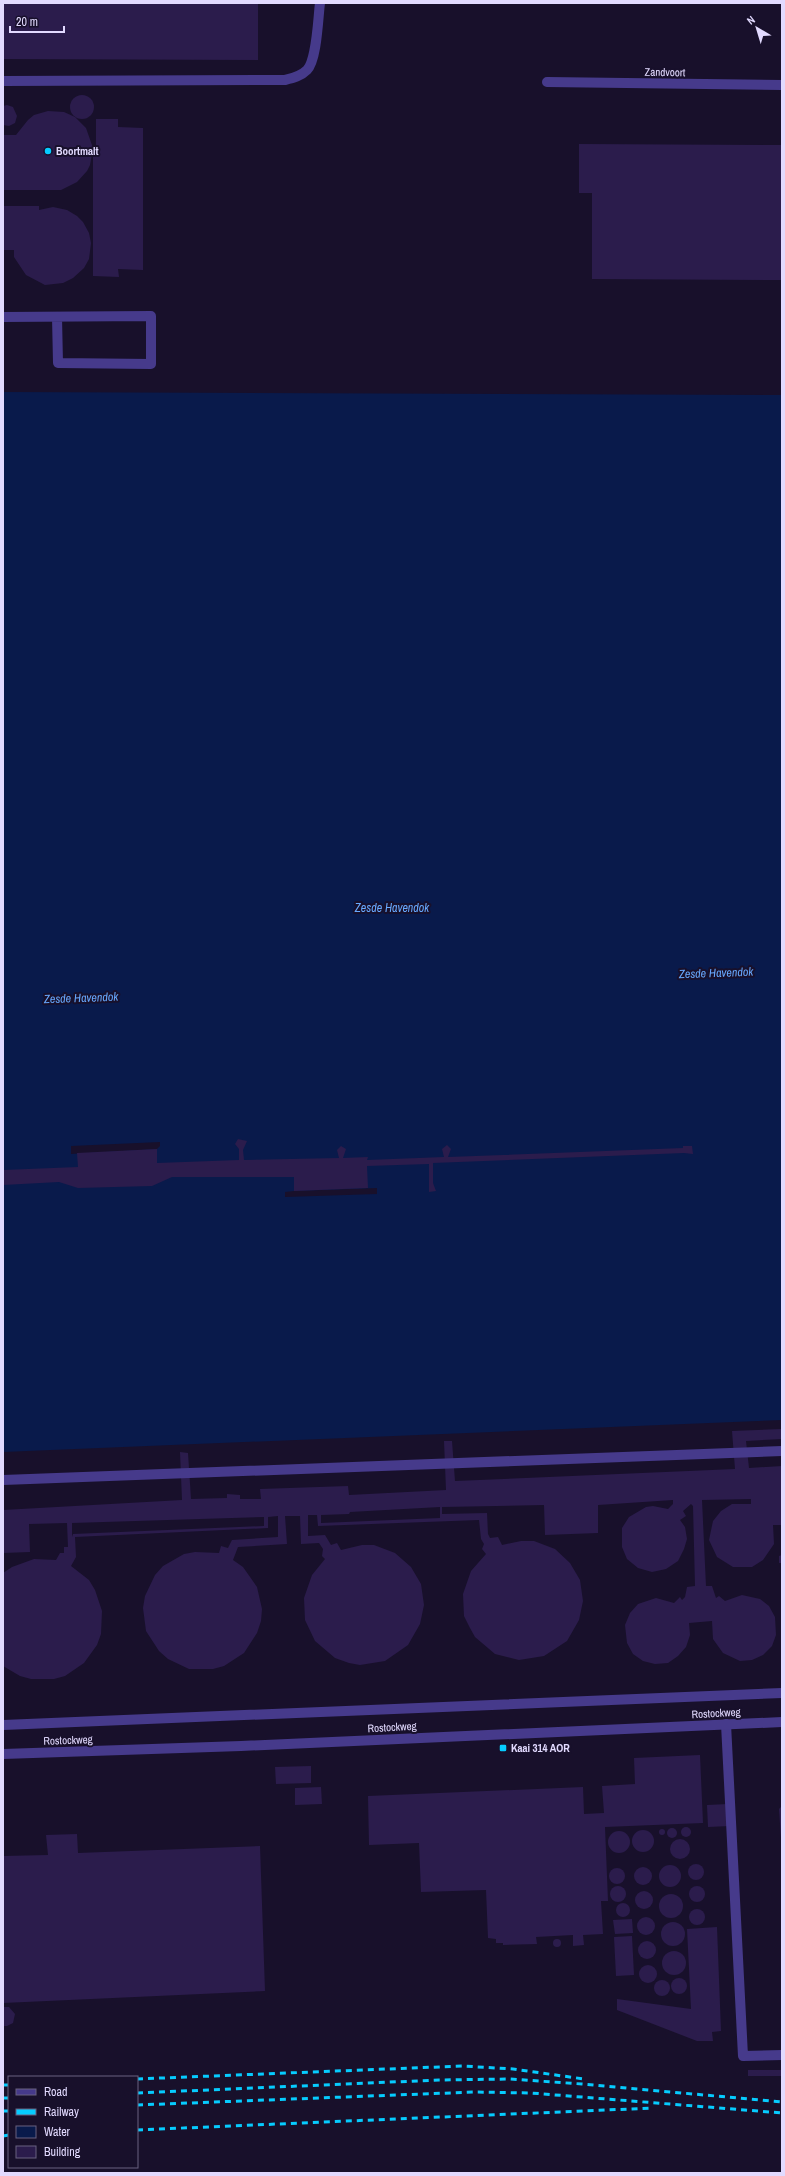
<svg xmlns="http://www.w3.org/2000/svg" width="785" height="2176" font-family="'Archivo Narrow',sans-serif">
  <style>
    .water { fill: #091a4b }
    .pier { fill: #18102b }
    .building { fill: #2b1c4c; fill-rule: evenodd }
    .lines { fill: none; stroke-linecap: round; stroke-linejoin: round }
    .minor { stroke: #463a8b; stroke-width: 10 }
    .rail { stroke: #06ccff; stroke-width: 3; stroke-dasharray: 6 5; stroke-linecap: butt }
    .poi-dot { fill: #06ccff; stroke: #18102b; stroke-width: 1.5 }
    .labels { text-anchor: middle; dominant-baseline: central; stroke-width: 4; stroke-linejoin: round; paint-order: stroke }
    .street-label { font-size: 11px; fill: #e2daff; stroke: #18102b }
    .poi-label { font-size: 11px; font-weight: bold; fill: #e2daff; stroke: #18102b; text-anchor: start }
    .water-label { font-size: 12px; font-style: italic; fill: #68a9ff; stroke: #18102b }
  </style>
  <rect width="100%" height="100%" fill="#18102b"/>
  <path class="water" d="M 3,392 L 782,395 L 782,1420 L 3,1452 Z"/>
  <g class="pier">
    <path d="M 160,1142 L 160,1146 L 157,1149 L 71,1154 L 71,1146 Z"/>
    <path d="M 377,1188 L 377,1194 L 285,1197 L 285,1192 L 294,1191 Z"/>
  </g>
  <g class="building">
    <path d="M 3,3 L 258,3 L 258,60 L 3,59 Z"/>
    <circle cx="82" cy="107" r="12"/>
    <path d="M 7,105 L 13,107 L 17,116 L 15,123 L 9,126 L 3,125 L 3,106 Z"/>
    <path d="M 48,111 L 64,112 L 75,117 L 86,128 L 93,148 L 90,165 L 87,171 L 77,182 L 61,190 L 3,190 L 3,135 L 16,135 L 28,120 L 34,115 Z"/>
    <path d="M 96,119 L 118,119 L 118,127 L 143,128 L 143,270 L 118,269 L 119,277 L 93,276 L 93,156 L 96,155 Z"/>
    <path d="M 579,144 L 782,145 L 782,280 L 592,279 L 592,193 L 579,193 Z"/>
    <path d="M 3,206 L 39,206 L 39,210 L 53,207 L 67,210 L 77,216 L 83,222 L 89,233 L 91,243 L 89,259 L 84,268 L 73,278 L 63,283 L 45,285 L 26,275 L 14,257 L 14,250 L 3,250 Z"/>
    <path d="M 238,1139 L 247,1141 L 243,1150 L 244,1160 L 339,1158 L 337,1150 L 341,1146 L 346,1149 L 343,1158 L 368,1157 L 367,1160 L 444,1157 L 442,1149 L 447,1145 L 451,1149 L 448,1157 L 683,1148 L 683,1146 L 692,1146 L 693,1154 L 684,1153 L 433,1163 L 433,1183 L 436,1191 L 429,1192 L 429,1164 L 367,1166 L 368,1188 L 294,1191 L 294,1177 L 172,1177 L 152,1186 L 78,1188 L 59,1182 L 3,1185 L 3,1170 L 78,1167 L 77,1153 L 157,1149 L 157,1163 L 239,1160 L 239,1149 L 235,1144 Z"/>
    <path d="M 782,1429 L 782,1439 L 746,1441 L 749,1468 L 782,1466 L 782,1530 L 781,1525 L 773,1525 L 774,1544 L 763,1560 L 752,1567 L 733,1567 L 717,1557 L 709,1540 L 713,1521 L 721,1511 L 732,1504 L 751,1504 L 751,1499 L 702,1500 L 706,1586 L 712,1586 L 716,1598 L 719,1596 L 725,1601 L 742,1595 L 760,1599 L 769,1606 L 775,1617 L 776,1635 L 772,1646 L 763,1655 L 752,1660 L 740,1661 L 723,1653 L 713,1639 L 712,1621 L 689,1623 L 690,1635 L 686,1647 L 678,1656 L 668,1663 L 655,1664 L 643,1661 L 633,1654 L 627,1643 L 625,1625 L 630,1613 L 638,1604 L 656,1598 L 674,1603 L 680,1597 L 682,1600 L 685,1597 L 687,1587 L 695,1586 L 693,1506 L 691,1504 L 683,1511 L 686,1516 L 680,1520 L 685,1527 L 687,1539 L 684,1549 L 678,1561 L 666,1569 L 652,1572 L 638,1568 L 627,1559 L 622,1547 L 622,1528 L 629,1517 L 646,1507 L 653,1506 L 668,1509 L 673,1504 L 673,1500 L 598,1505 L 598,1533 L 545,1535 L 544,1505 L 442,1507 L 442,1514 L 487,1513 L 488,1534 L 490,1538 L 498,1537 L 502,1545 L 521,1541 L 534,1541 L 555,1549 L 570,1563 L 580,1580 L 583,1601 L 579,1620 L 567,1641 L 544,1656 L 519,1660 L 495,1654 L 475,1637 L 470,1628 L 464,1616 L 463,1594 L 471,1571 L 486,1554 L 482,1549 L 484,1544 L 481,1539 L 479,1520 L 318,1526 L 317,1515 L 308,1515 L 308,1536 L 325,1535 L 331,1545 L 337,1543 L 341,1550 L 362,1545 L 374,1545 L 395,1553 L 411,1567 L 421,1584 L 424,1605 L 420,1624 L 408,1645 L 385,1661 L 360,1665 L 349,1663 L 335,1658 L 315,1641 L 305,1620 L 304,1598 L 312,1575 L 325,1559 L 322,1556 L 323,1549 L 319,1543 L 301,1544 L 300,1516 L 285,1516 L 287,1544 L 238,1547 L 233,1560 L 243,1567 L 257,1587 L 262,1609 L 261,1621 L 257,1633 L 244,1653 L 224,1666 L 213,1669 L 189,1669 L 168,1659 L 159,1651 L 146,1631 L 143,1608 L 145,1596 L 155,1575 L 163,1566 L 184,1554 L 195,1552 L 219,1553 L 221,1546 L 228,1548 L 232,1540 L 278,1537 L 278,1516 L 268,1517 L 268,1528 L 75,1537 L 76,1557 L 71,1566 L 89,1580 L 95,1590 L 102,1611 L 101,1634 L 97,1645 L 84,1663 L 65,1676 L 54,1679 L 31,1679 L 20,1676 L 3,1666 L 3,1573 L 12,1567 L 34,1559 L 56,1560 L 60,1553 L 64,1553 L 64,1547 L 68,1547 L 67,1523 L 29,1524 L 30,1552 L 3,1553 L 3,1510 L 182,1500 L 180,1452 L 188,1453 L 191,1499 L 227,1498 L 227,1494 L 240,1495 L 240,1499 L 261,1499 L 260,1489 L 348,1486 L 349,1495 L 446,1490 L 444,1441 L 452,1441 L 455,1481 L 735,1469 L 732,1431 ZM 440,1507 L 440,1518 L 321,1523 L 321,1515 L 349,1514 L 350,1512 ZM 264,1517 L 264,1526 L 73,1534 L 72,1537 L 72,1523 Z"/>
    <path d="M 782,1555 L 782,1563 L 779,1563 L 779,1556 Z"/>
    <path d="M 700,1755 L 703,1823 L 605,1827 L 608,1901 L 601,1901 L 603,1934 L 583,1935 L 584,1945 L 573,1946 L 573,1935 L 536,1937 L 537,1944 L 503,1945 L 503,1943 L 496,1943 L 496,1939 L 488,1938 L 486,1890 L 421,1892 L 419,1843 L 369,1845 L 368,1796 L 583,1787 L 584,1814 L 604,1813 L 602,1786 L 635,1784 L 634,1758 Z"/>
    <path d="M 311,1766 L 311,1783 L 276,1784 L 275,1767 Z"/>
    <path d="M 321,1787 L 322,1804 L 295,1805 L 295,1788 Z"/>
    <path d="M 728,1804 L 730,1826 L 708,1827 L 707,1805 Z"/>
    <path d="M 782,1806 L 782,1838 L 781,1838 L 779,1809 Z"/>
    <circle cx="686" cy="1832" r="5"/>
    <circle cx="672" cy="1833" r="5"/>
    <circle cx="662" cy="1832" r="3"/>
    <circle cx="643" cy="1841" r="11"/>
    <circle cx="619" cy="1842" r="11"/>
    <path d="M 77,1834 L 78,1853 L 260,1846 L 265,1991 L 3,2003 L 3,1856 L 48,1855 L 46,1835 Z"/>
    <circle cx="680" cy="1849" r="10"/>
    <circle cx="696" cy="1872" r="8"/>
    <circle cx="670" cy="1876" r="11"/>
    <circle cx="643" cy="1876" r="9"/>
    <circle cx="617" cy="1876" r="8"/>
    <circle cx="697" cy="1894" r="8"/>
    <circle cx="618" cy="1894" r="8"/>
    <circle cx="644" cy="1900" r="9"/>
    <circle cx="671" cy="1906" r="12"/>
    <circle cx="623" cy="1910" r="7"/>
    <circle cx="697" cy="1917" r="8"/>
    <circle cx="646" cy="1926" r="9"/>
    <path d="M 632,1919 L 633,1933 L 615,1934 L 613,1920 Z"/>
    <circle cx="673" cy="1934" r="12"/>
    <path d="M 717,1927 L 721,2031 L 712,2032 L 713,2041 L 697,2041 L 617,2010 L 617,1999 L 691,2009 L 687,1929 Z"/>
    <path d="M 632,1936 L 634,1975 L 616,1976 L 614,1937 Z"/>
    <circle cx="557" cy="1943" r="4"/>
    <circle cx="647" cy="1950" r="9"/>
    <circle cx="674" cy="1963" r="12"/>
    <circle cx="648" cy="1974" r="9"/>
    <circle cx="679" cy="1986" r="8"/>
    <circle cx="662" cy="1988" r="8"/>
    <path d="M 3,2007 L 9,2007 L 15,2014 L 13,2023 L 7,2026 L 3,2026 Z"/>
    <rect x="748" y="2070" width="34" height="6"/>
  </g>
  <g class="lines">
    <g class="minor">
      <path d="M 3,81 L 285,80 C 294,78 301,76 307,70 C 317,60 318,18 320,3"/>
      <path d="M 547,82 L 782,85"/>
      <path d="M 3,317 L 151,316 L 151,364 L 58,363 L 57,317"/>
      <path d="M 3,1480 L 782,1451"/>
      <path d="M 726,1724 L 743,2056 L 782,2055"/>
      <path d="M 3,1725 L 782,1693"/>
      <path d="M 3,1754 L 241,1746 L 782,1722"/>
    </g>
    <g class="rail">
      <path d="M 137,2079 L 463,2066 L 513,2069 L 584,2079"/>
      <path d="M 3,2085 L 9,2085"/>
      <path d="M 137,2093 L 439,2080 L 509,2079 L 582,2084 L 782,2102"/>
      <path d="M 3,2098 L 9,2098"/>
      <path d="M 137,2105 L 474,2092 L 531,2093 L 782,2113"/>
      <path d="M 3,2111 L 9,2111"/>
      <path d="M 137,2130 L 653,2108"/>
      <path d="M 3,2136 L 9,2135"/>
    </g>
  </g>
  <g class="poi-dot">
    <circle cx="48" cy="151" r="4"/>
    <rect x="499" y="1744" width="8" height="8" rx="2"/>
  </g>
  <g class="labels">
    <g class="street-label">
      <text transform="translate(665 72) rotate(1)">Zandvoort</text>
      <text transform="translate(716 1713) rotate(-3)">Rostockweg</text>
      <text transform="translate(392 1727) rotate(-3)">Rostockweg</text>
      <text transform="translate(68 1740) rotate(-2)">Rostockweg</text>
    </g>
    <g class="poi-label">
      <text x="56" y="151">Boortmalt</text>
      <text x="511" y="1748">Kaai 314 AOR</text>
    </g>
    <g class="water-label">
      <text x="392" y="908">Zesde Havendok</text>
      <text transform="translate(716 973) rotate(-2)">Zesde Havendok</text>
      <text transform="translate(81 998) rotate(-2)">Zesde Havendok</text>
    </g>
  </g>
  <rect width="785" height="2176" fill="none" stroke="#e2daff" stroke-width="8"/>
  <rect x="8" y="2076" width="130" height="92" fill="#18102b" stroke="#696180"/>
  <rect x="16" y="2089" width="20" height="6" fill="#463a8b" stroke="#696180"/>
  <text x="44" y="2096" font-size="12" fill="#e2daff">Road</text>
  <rect x="16" y="2109" width="20" height="6" fill="#06ccff" stroke="#696180"/>
  <text x="44" y="2116" font-size="12" fill="#e2daff">Railway</text>
  <rect x="16" y="2126" width="20" height="12" fill="#091a4b" stroke="#696180"/>
  <text x="44" y="2136" font-size="12" fill="#e2daff">Water</text>
  <rect x="16" y="2146" width="20" height="12" fill="#2b1c4c" stroke="#696180"/>
  <text x="44" y="2156" font-size="12" fill="#e2daff">Building</text>
  <g transform="translate(757 28) rotate(322)" stroke="#18102b" stroke-width="3" paint-order="stroke">
  <path d="M0-3L7 15L0 10L-7 15Z" fill="#e2daff"/>
  <text y="-6" font-size="11" font-weight="bold" text-anchor="middle" fill="#e2daff">N</text>
  </g>
  <path d="M10 26v6h54v-6" fill="none" stroke="#e2daff" stroke-width="2"/>
  <text x="16" y="26" font-size="12" fill="#e2daff" stroke="#18102b" stroke-width="3" paint-order="stroke">20 m</text>
</svg>
